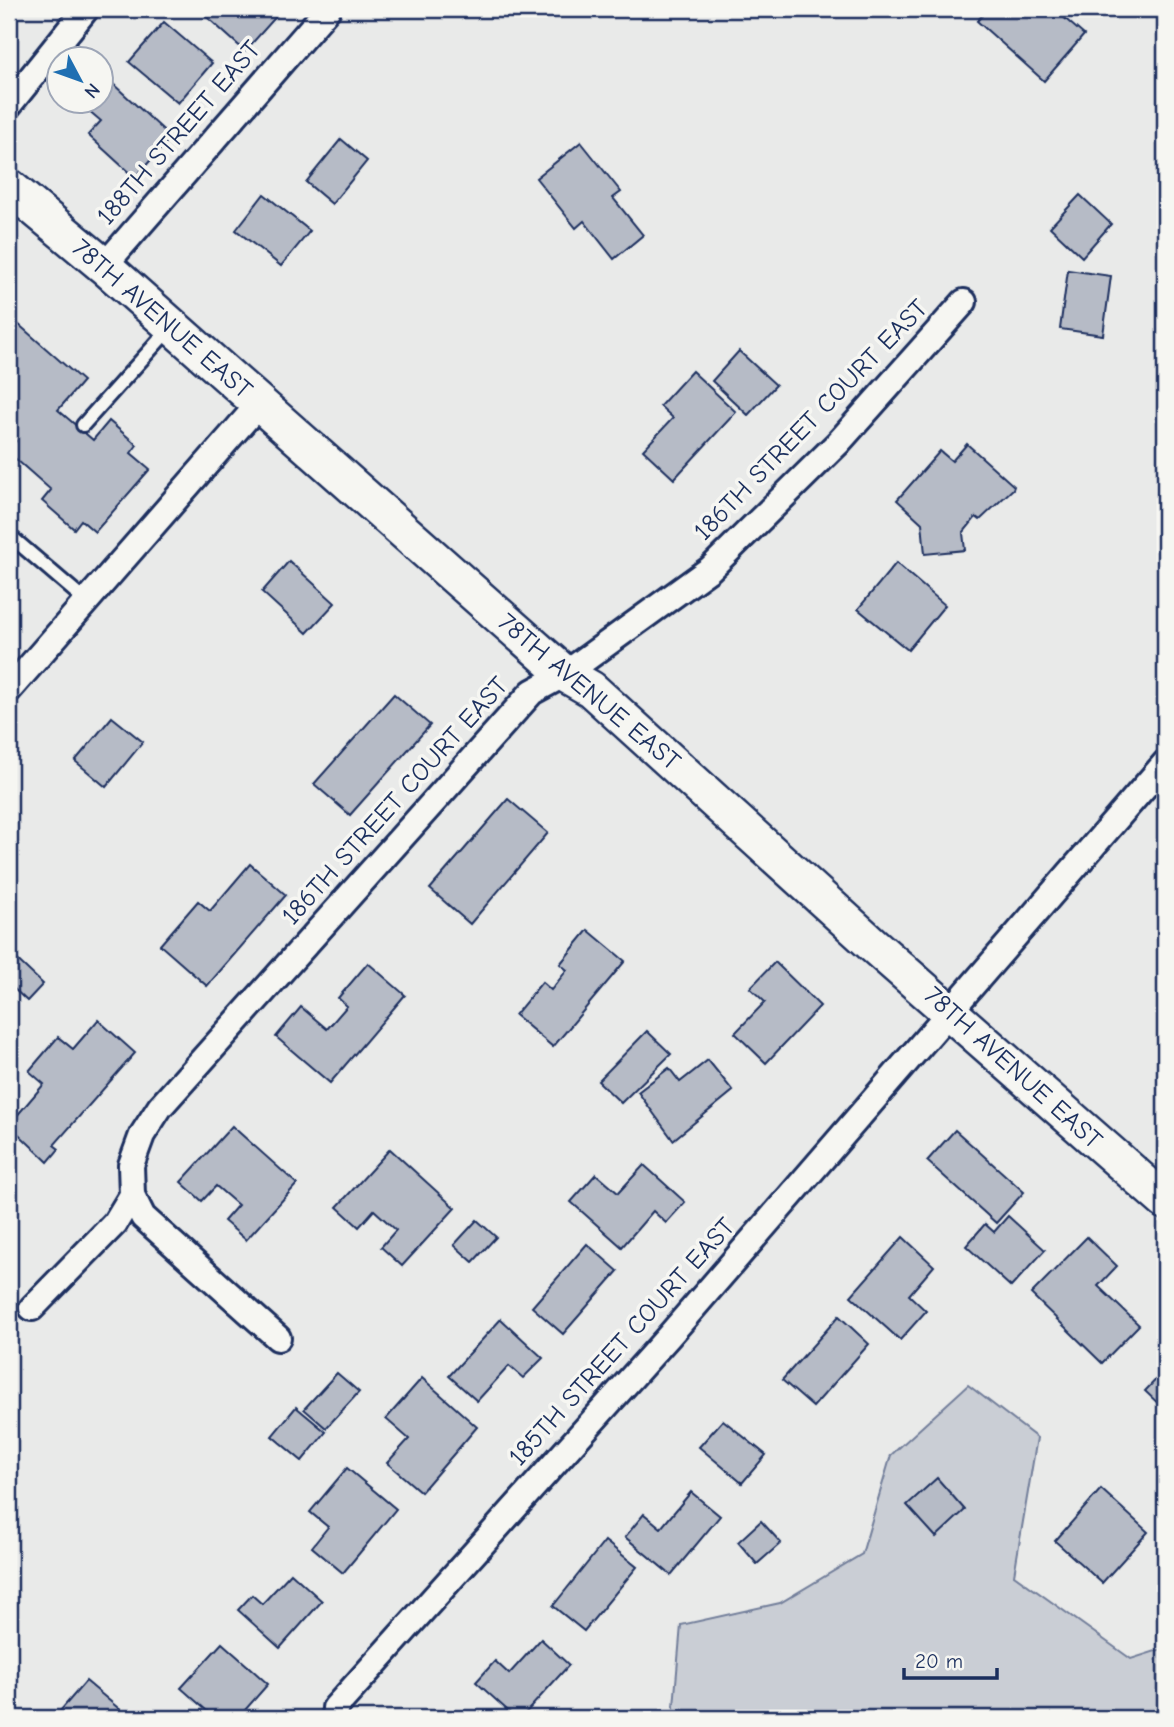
<svg xmlns="http://www.w3.org/2000/svg" width="1174" height="1727" font-family="'Comic Neue',sans-serif">
  <style>
    .green { fill: #caced5; stroke: #727e9a; stroke-width: 2 }
    .building { fill: #b6bbc6; stroke: #1b2f5e; stroke-width: 2 }
    .lines { fill: none; stroke-linecap: round; stroke-linejoin: round }
    .lane-casing { stroke: #1b2f5e; stroke-width: 18 }
    .street-casing { stroke: #1b2f5e; stroke-width: 30 }
    .secondary-casing { stroke: #1b2f5e; stroke-width: 40 }
    .lane { stroke: #f6f6f2; stroke-width: 12 }
    .street { stroke: #f6f6f2; stroke-width: 24 }
    .secondary { stroke: #f6f6f2; stroke-width: 35 }
    .labels { text-anchor: middle; dominant-baseline: central; stroke-width: 7; stroke-linejoin: round; paint-order: stroke }
    .street-label { font-size: 26px; fill: #1b2f5e; stroke: #f6f6f2 }
  </style>
  <rect width="100%" height="100%" fill="#e9eae9"/>
  <filter id="ink" filterUnits="userSpaceOnUse"><feTurbulence type="fractalNoise" baseFrequency=".0143" numOctaves="2"/><feDisplacementMap in="SourceGraphic" scale="14" xChannelSelector="R" yChannelSelector="G"/><feConvolveMatrix kernelMatrix="1 2 1 2 8 2 1 2 1" color-interpolation-filters="sRGB"/></filter>
  <g filter="url(#ink)">
    <path class="green" d="M 968,1385 L 1037,1438 L 1014,1575 L 1131,1659 L 1165,1648 L 1165,1718 L 673,1718 L 681,1625 L 780,1603 L 862,1554 L 891,1455 Z"/>
    <g class="building">
      <path d="M 198,9 L 279,9 L 281,11 L 245,51 Z"/>
      <path d="M 988,9 L 1054,9 L 1084,35 L 1044,81 L 977,21 Z"/>
      <path d="M 164,22 L 212,63 L 178,103 L 129,62 Z"/>
      <path d="M 112,83 L 171,137 L 135,178 L 88,135 L 101,121 L 88,110 L 95,102 L 102,102 L 102,94 Z"/>
      <path d="M 341,139 L 367,161 L 332,204 L 306,182 Z"/>
      <path d="M 581,142 L 621,192 L 613,198 L 643,235 L 614,259 L 584,221 L 576,228 L 536,178 Z"/>
      <path d="M 264,194 L 310,231 L 281,266 L 236,230 Z"/>
      <path d="M 1080,195 L 1111,224 L 1082,257 L 1050,227 Z"/>
      <path d="M 1068,270 L 1111,276 L 1103,335 L 1060,329 Z"/>
      <path d="M 9,316 L 83,381 L 58,410 L 93,440 L 109,421 L 137,445 L 131,453 L 150,469 L 95,532 L 81,520 L 74,529 L 42,501 L 51,490 L 9,453 L 16,441 L 9,434 Z"/>
      <path d="M 739,351 L 776,385 L 748,415 L 712,381 Z"/>
      <path d="M 692,371 L 736,412 L 674,479 L 643,450 L 673,418 L 660,406 Z"/>
      <path d="M 967,444 L 1014,486 L 1013,489 L 980,520 L 976,517 L 963,533 L 965,550 L 925,554 L 922,523 L 897,500 L 940,451 L 952,461 Z"/>
      <path d="M 289,561 L 335,603 L 307,633 L 262,592 Z"/>
      <path d="M 896,563 L 945,605 L 908,650 L 858,609 Z"/>
      <path d="M 394,694 L 430,725 L 350,815 L 314,784 Z"/>
      <path d="M 112,717 L 143,742 L 106,787 L 75,761 Z"/>
      <path d="M 508,799 L 548,833 L 470,924 L 430,889 Z"/>
      <path d="M 250,864 L 286,895 L 207,986 L 160,945 L 198,901 L 210,911 Z"/>
      <path d="M 588,930 L 625,961 L 553,1047 L 515,1015 L 542,982 L 551,990 L 567,970 L 560,964 Z"/>
      <path d="M 9,952 L 43,984 L 27,1001 L 9,984 Z"/>
      <path d="M 775,962 L 820,1006 L 766,1063 L 735,1033 L 765,1002 L 750,988 Z"/>
      <path d="M 368,963 L 405,995 L 330,1083 L 276,1037 L 301,1007 L 327,1029 L 347,1006 L 338,998 Z"/>
      <path d="M 98,1020 L 135,1053 L 54,1145 L 59,1149 L 48,1162 L 9,1125 L 44,1084 L 29,1071 L 58,1037 L 73,1049 Z"/>
      <path d="M 647,1031 L 671,1054 L 621,1103 L 598,1081 Z"/>
      <path d="M 708,1060 L 733,1091 L 673,1140 L 638,1092 L 669,1068 L 680,1082 Z"/>
      <path d="M 232,1126 L 297,1184 L 246,1240 L 224,1221 L 238,1205 L 216,1186 L 202,1201 L 181,1182 Z"/>
      <path d="M 955,1130 L 1024,1192 L 996,1223 L 927,1161 Z"/>
      <path d="M 390,1149 L 455,1208 L 402,1266 L 381,1247 L 396,1230 L 374,1210 L 359,1227 L 337,1207 Z"/>
      <path d="M 644,1165 L 685,1202 L 666,1223 L 653,1211 L 622,1247 L 571,1202 L 596,1174 L 618,1193 Z"/>
      <path d="M 1008,1216 L 1045,1250 L 1011,1287 L 966,1246 L 985,1224 L 994,1232 Z"/>
      <path d="M 477,1220 L 496,1237 L 473,1262 L 454,1245 Z"/>
      <path d="M 903,1237 L 934,1266 L 909,1295 L 926,1311 L 900,1340 L 851,1296 Z"/>
      <path d="M 1087,1237 L 1117,1266 L 1098,1286 L 1139,1325 L 1102,1363 L 1031,1294 Z"/>
      <path d="M 587,1244 L 618,1271 L 563,1334 L 532,1307 Z"/>
      <path d="M 839,1316 L 869,1344 L 813,1407 L 782,1380 Z"/>
      <path d="M 501,1319 L 543,1358 L 523,1378 L 509,1366 L 477,1401 L 449,1376 Z"/>
      <path d="M 1165,1370 L 1165,1410 L 1145,1391 Z"/>
      <path d="M 337,1373 L 359,1392 L 326,1428 L 304,1409 Z"/>
      <path d="M 422,1378 L 477,1427 L 421,1492 L 387,1463 L 409,1439 L 386,1419 Z"/>
      <path d="M 296,1407 L 326,1432 L 302,1461 L 272,1436 Z"/>
      <path d="M 723,1420 L 766,1455 L 742,1483 L 699,1447 Z"/>
      <path d="M 347,1468 L 396,1509 L 343,1573 L 312,1547 L 328,1527 L 310,1512 Z"/>
      <path d="M 937,1478 L 965,1510 L 936,1537 L 907,1505 Z"/>
      <path d="M 1101,1489 L 1148,1532 L 1102,1583 L 1055,1541 Z"/>
      <path d="M 691,1492 L 720,1516 L 671,1575 L 625,1537 L 644,1514 L 661,1528 Z"/>
      <path d="M 761,1521 L 781,1543 L 757,1564 L 738,1542 Z"/>
      <path d="M 605,1541 L 637,1567 L 584,1631 L 553,1606 Z"/>
      <path d="M 291,1573 L 322,1601 L 280,1648 L 238,1610 L 252,1595 L 262,1604 Z"/>
      <path d="M 541,1639 L 569,1665 L 521,1718 L 516,1718 L 476,1682 L 495,1661 L 509,1674 Z"/>
      <path d="M 222,1643 L 268,1684 L 238,1718 L 215,1718 L 181,1688 Z"/>
      <path d="M 86,1681 L 130,1718 L 54,1718 Z"/>
    </g>
    <g class="lines">
      <g class="lane-casing">
        <g id="lane">
          <path d="M 83,425 L 171,327"/>
          <path d="M 9,535 L 86,601"/>
        </g>
      </g>
      <g class="street-casing">
        <g id="street">
          <path d="M 9,105 L 86,9"/>
          <path d="M 104,266 L 328,9"/>
          <path d="M 9,690 L 259,404"/>
          <path d="M 132,1195 L 143,1217 L 278,1338"/>
          <path d="M 32,1308 L 115,1223 L 132,1195 L 131,1165 L 142,1135 L 160,1107 L 532,692 L 565,674 L 710,569 L 838,443 L 964,302"/>
          <path d="M 335,1708 L 669,1336 L 1165,763"/>
        </g>
      </g>
      <g class="secondary-casing">
        <path id="secondary" d="M 9,187 L 104,266 L 565,674 L 591,689 L 872,944 L 1165,1201"/>
      </g>
      <use href="#lane" class="lane"/>
      <use href="#street" class="street"/>
      <use href="#secondary" class="secondary"/>
    </g>
  </g>
  <g class="labels">
    <g class="street-label">
      <text transform="translate(179 133) rotate(-49)">188TH STREET EAST</text>
      <text transform="translate(162 319) rotate(41)">78TH AVENUE EAST</text>
      <text transform="translate(811 420) rotate(-46)">186TH STREET COURT EAST</text>
      <text transform="translate(589 692) rotate(40)">78TH AVENUE EAST</text>
      <text transform="translate(395 801) rotate(-48)">186TH STREET COURT EAST</text>
      <text transform="translate(1013 1068) rotate(42)">78TH AVENUE EAST</text>
      <text transform="translate(622 1342) rotate(-48)">185TH STREET COURT EAST</text>
    </g>
  </g>
  <rect width="1174" height="1727" fill="none" stroke="#f6f6f2" stroke-width="35"/>
  <rect x="18" y="18" width="1139" height="1692" fill="none" stroke="#1b2f5e" stroke-width="2.5" filter="url(#ink)"/>
  <g transform="translate(80 80) rotate(131)"><circle r="33" fill="#f6f6f2" stroke="#9ea6b7" stroke-width="2"/>
  <path d="M0-5L12 26L0 18L-12 26Z" fill="#1f6fb2"/>
  <text y="-10" font-size="19" font-weight="bold" text-anchor="middle" fill="#1b2f5e">N</text>
  </g>
  <path d="M904 1668v10h93v-10" fill="none" stroke="#1b2f5e" stroke-width="3.5"/>
  <text x="915" y="1668" font-size="21" fill="#1b2f5e" stroke="#f6f6f2" stroke-width="5" paint-order="stroke">20 m</text>
</svg>
